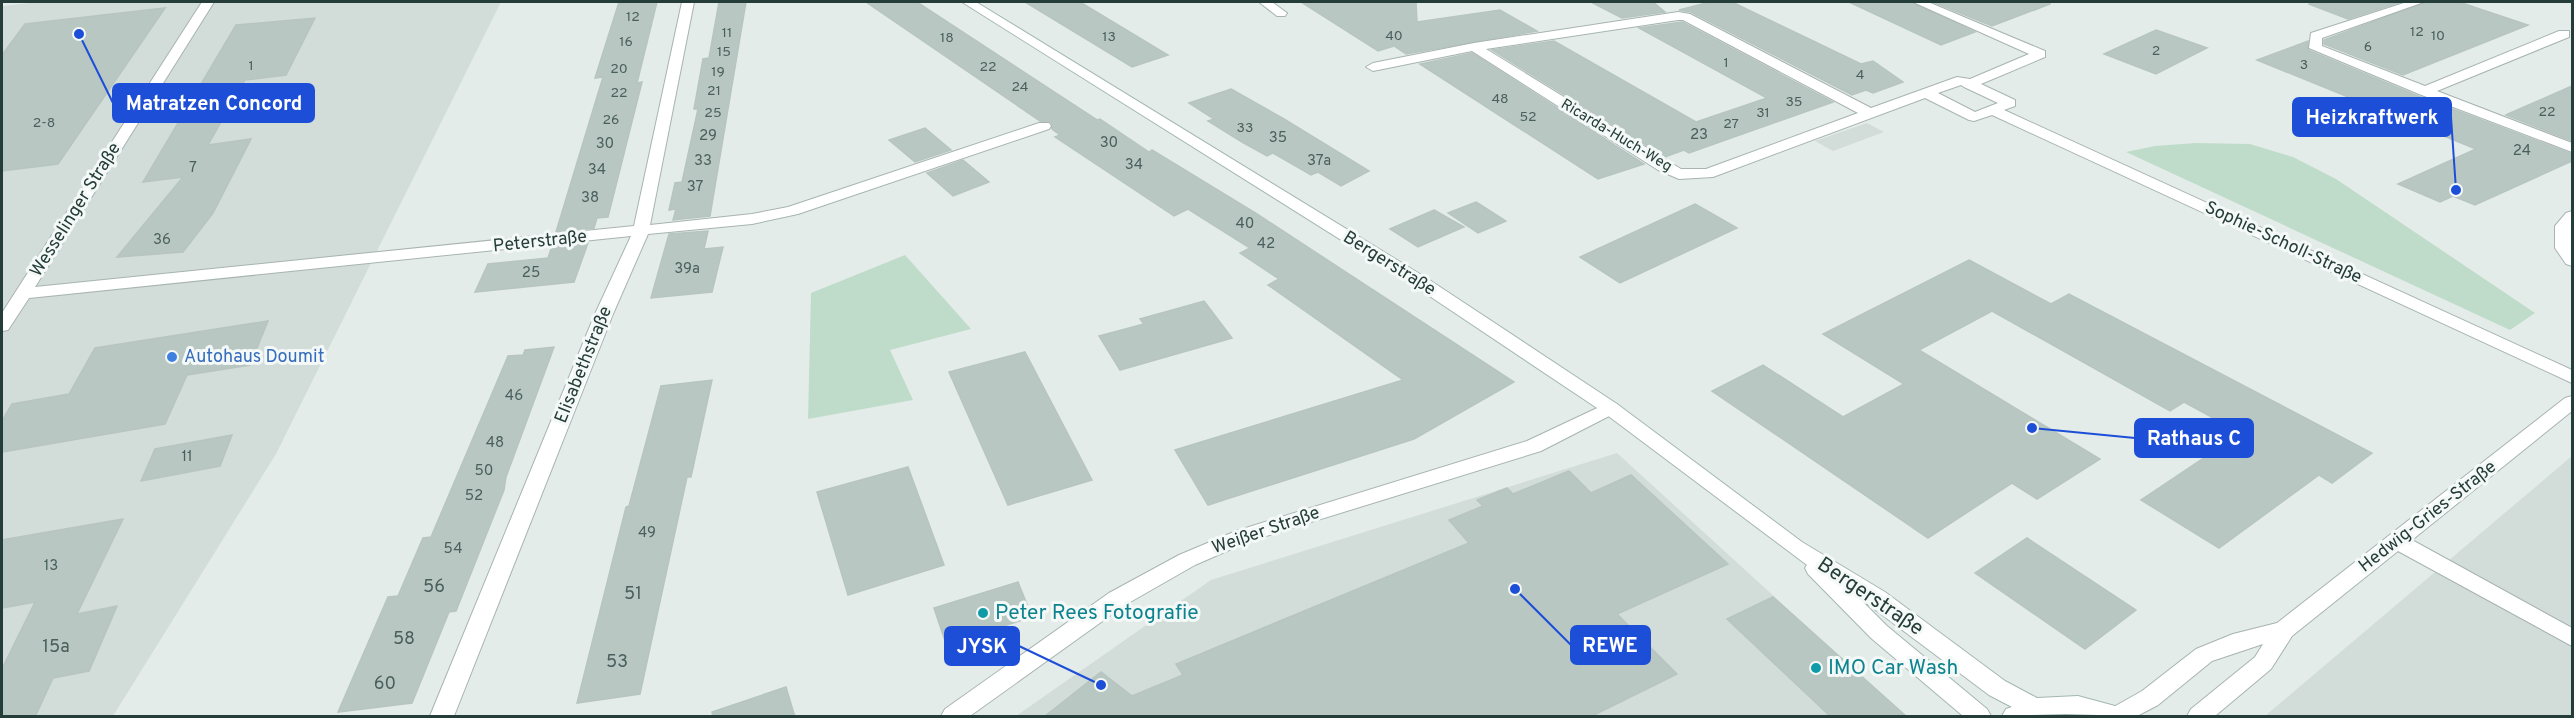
<svg xmlns="http://www.w3.org/2000/svg" width="2574" height="718" font-family="Overpass,sans-serif">
  <style>
    .built { fill: #d2dcd9 }
    .green { fill: #bfdcca }
    .building { fill: #b9c7c3; stroke: #b7c5c1; stroke-width: 1.5 }
    .lines { fill: none; stroke-linecap: round; stroke-linejoin: round }
    .street-casing { stroke: #a7b4b1; stroke-width: 2 }
    .secondary-casing { stroke: #a3b7b2; stroke-width: 2 }
    .street { fill: #fff; fill-rule: evenodd }
    .secondary { fill: #fff; fill-rule: evenodd }
    .shop-dot { fill: #3f7fe0; stroke: #f4f9f7; stroke-width: 2 }
    .culture-dot { fill: #0f9aa8; stroke: #f4f9f7; stroke-width: 2 }
    .labels { text-anchor: middle; dominant-baseline: central; stroke-width: 6; stroke-linejoin: round; paint-order: stroke }
    .far-number-label { font-size: 14px; fill: #4a605c }
    .number-label { font-size: 15px; fill: #4a605c }
    .far-street-label { font-size: 15px; fill: #253d39; stroke: #f4f9f7 }
    .street-label { font-size: 18px; fill: #253d39; stroke: #f4f9f7 }
    .shop-label { font-size: 18px; fill: #366cbe; stroke: #f4f9f7; text-anchor: start }
    .near-number-label { font-size: 18px; fill: #4a605c }
    .near-street-label { font-size: 21px; fill: #253d39; stroke: #f4f9f7 }
    .near-culture-label { font-size: 21px; fill: #0d838f; stroke: #f4f9f7; text-anchor: start }
    .leader { fill: none; stroke: #1d4ed8; stroke-width: 2 }
    .callout-dot { fill: #1d4ed8; stroke: #f4f9f7; stroke-width: 2 }
    .callout { fill: #1d4ed8; stroke: #1d4ed8; stroke-width: 2 }
    .callout-label { font-size: 20px; text-anchor: middle; font-weight: bold; fill: #fff }
  </style>
  <rect width="100%" height="100%" fill="#e4ecea"/>
  <g class="built">
    <path d="M 40,2 L 501,2 L 276,454 L 113,716 L 2,716 L 2,6 Z"/>
    <path d="M 1867,123 L 1884,132 L 1833,151 L 1815,141 Z"/>
    <path d="M 1617,453 L 1905,716 L 1016,716 L 1211,580 Z"/>
    <path d="M 2572,456 L 2572,716 L 2265,716 Z"/>
  </g>
  <g class="green">
    <path d="M 2196,143 L 2250,144 L 2293,157 L 2336,179 L 2535,313 L 2510,330 L 2126,152 L 2155,146 Z"/>
    <path d="M 905,255 L 971,329 L 890,350 L 913,400 L 808,419 L 811,293 Z"/>
  </g>
  <g class="building">
    <path d="M 619,2 L 657,2 L 637,83 L 642,82 L 608,217 L 597,218 L 594,228 L 556,232 L 603,77 L 595,78 Z"/>
    <path d="M 719,2 L 746,2 L 710,216 L 673,220 L 676,209 L 669,210 L 675,183 L 682,182 L 698,109 L 694,109 L 703,59 L 709,58 Z"/>
    <path d="M 866,2 L 917,2 L 1097,120 L 1100,119 L 1149,152 L 1152,150 L 1257,214 L 1514,382 L 1414,439 L 1208,505 L 1175,450 L 1403,380 L 1268,285 L 1279,279 L 1240,253 L 1250,248 L 1188,209 L 1174,216 L 1055,137 L 1060,135 L 1052,129 L 1051,122 L 1040,121 Z"/>
    <path d="M 1025,2 L 1080,2 L 1168,55 L 1132,67 Z"/>
    <path d="M 1301,2 L 1416,2 L 1417,22 L 1500,10 L 1537,31 L 1406,54 L 1394,46 L 1378,51 Z"/>
    <path d="M 1591,2 L 1653,2 L 1665,12 L 1622,18 Z"/>
    <path d="M 1710,2 L 1732,2 L 1861,64 L 1873,61 L 1903,82 L 1873,93 L 1866,90 L 1852,95 L 1691,12 L 1679,10 Z"/>
    <path d="M 1849,2 L 1911,2 L 1975,32 L 1941,45 Z"/>
    <path d="M 1933,2 L 2050,2 L 2050,4 L 1992,26 Z"/>
    <path d="M 2310,2 L 2401,2 L 2348,19 L 2309,4 Z"/>
    <path d="M 2426,2 L 2459,2 L 2528,25 L 2403,75 L 2324,44 L 2324,40 Z"/>
    <path d="M 165,8 L 58,164 L 2,171 L 2,55 L 25,24 Z"/>
    <path d="M 315,18 L 286,75 L 245,80 L 208,145 L 251,139 L 213,213 L 183,252 L 117,257 L 183,177 L 143,182 L 236,25 Z"/>
    <path d="M 1682,22 L 1833,102 L 1689,153 L 1684,150 L 1665,157 L 1492,50 L 1554,41 L 1696,122 L 1767,98 L 1639,28 Z"/>
    <path d="M 2156,30 L 2207,48 L 2156,74 L 2104,54 Z"/>
    <path d="M 2308,41 L 2308,50 L 2418,96 L 2572,154 L 2572,161 L 2475,205 L 2453,196 L 2440,202 L 2398,184 L 2476,149 L 2257,60 Z"/>
    <path d="M 1472,53 L 1644,164 L 1598,179 L 1420,64 Z"/>
    <path d="M 2572,86 L 2572,141 L 2506,115 L 2508,114 Z"/>
    <path d="M 1231,89 L 1284,119 L 1369,171 L 1341,186 L 1318,172 L 1311,175 L 1273,153 L 1267,156 L 1242,142 L 1208,121 L 1214,119 L 1189,103 Z"/>
    <path d="M 925,128 L 951,150 L 915,162 L 889,140 Z"/>
    <path d="M 963,160 L 989,182 L 953,196 L 927,173 Z"/>
    <path d="M 1476,202 L 1506,221 L 1478,233 L 1448,213 Z"/>
    <path d="M 1695,204 L 1737,228 L 1620,283 L 1580,257 Z"/>
    <path d="M 1434,210 L 1464,227 L 1418,247 L 1390,229 Z"/>
    <path d="M 708,231 L 704,249 L 723,247 L 712,292 L 651,298 L 669,234 Z"/>
    <path d="M 588,243 L 574,282 L 475,292 L 488,264 L 548,258 L 552,246 Z"/>
    <path d="M 1969,260 L 2051,304 L 2069,294 L 2372,453 L 2332,483 L 2319,475 L 2219,548 L 2141,500 L 2241,433 L 2184,402 L 2170,411 L 1992,311 L 1919,350 L 2100,459 L 2037,499 L 2012,483 L 1928,538 L 1712,391 L 1763,365 L 1843,417 L 1904,384 L 1823,334 Z"/>
    <path d="M 1204,301 L 1232,338 L 1120,370 L 1099,336 L 1144,324 L 1140,319 Z"/>
    <path d="M 268,321 L 250,365 L 187,375 L 165,424 L 2,452 L 2,421 L 12,404 L 69,394 L 95,348 Z"/>
    <path d="M 554,347 L 506,477 L 504,490 L 456,611 L 449,612 L 412,703 L 338,712 L 388,597 L 398,596 L 423,538 L 431,537 L 508,356 L 523,355 L 525,350 Z"/>
    <path d="M 1025,352 L 1092,480 L 1008,505 L 949,372 Z"/>
    <path d="M 712,380 L 691,477 L 687,477 L 640,694 L 577,703 L 626,507 L 629,506 L 661,386 Z"/>
    <path d="M 232,435 L 220,466 L 141,481 L 155,449 Z"/>
    <path d="M 908,467 L 944,565 L 848,595 L 817,492 Z"/>
    <path d="M 1569,471 L 1591,493 L 1631,475 L 1728,564 L 1617,614 L 1677,674 L 1590,717 L 1044,717 L 1101,672 L 1132,696 L 1183,675 L 1176,664 L 1469,543 L 1449,520 L 1483,506 L 1477,500 L 1507,488 L 1513,494 Z"/>
    <path d="M 123,519 L 77,614 L 117,606 L 89,671 L 53,678 L 35,717 L 2,717 L 2,669 L 35,602 L 2,608 L 2,540 Z"/>
    <path d="M 2027,538 L 2136,610 L 2085,649 L 1975,573 Z"/>
    <path d="M 1018,582 L 1032,617 L 946,644 L 934,608 Z"/>
    <path d="M 1773,597 L 1907,717 L 1831,717 L 1727,619 Z"/>
    <path d="M 786,687 L 795,717 L 713,717 L 712,712 Z"/>
  </g>
  <g class="lines">
    <g class="street-casing">
      <g id="street">
        <path d="M 202,2 L 214,2 L 35,287 L 634,226 L 682,2 L 694,2 L 650,225 L 752,214 L 788,207 L 1039,123 L 1049,123 L 1051,126 L 1049,129 L 798,214 L 752,224 L 648,234 L 613,314 L 454,716 L 430,716 L 595,314 L 631,236 L 29,298 L 8,330 L 2,331 L 2,313 Z"/>
        <path d="M 1259,2 L 1272,2 L 1287,13 L 1285,16 L 1277,16 Z"/>
        <path d="M 1913,2 L 1928,2 L 2045,51 L 2045,57 L 1981,84 L 2015,100 L 2015,106 L 2004,110 L 2572,370 L 2572,383 L 1992,115 L 1974,121 L 1969,120 L 1925,98 L 1713,177 L 1679,179 L 1658,170 L 1472,51 L 1373,71 L 1366,67 L 1373,63 L 1474,43 L 1678,12 L 1690,14 L 1871,108 L 1957,77 L 1970,79 L 2029,54 ZM 1678,20 L 1683,20 L 1858,113 L 1706,169 L 1681,169 L 1486,49 ZM 1961,85 L 1964,87 L 1998,103 L 1975,112 L 1938,93 Z"/>
        <path d="M 2407,2 L 2424,2 L 2322,38 L 2322,46 L 2425,86 L 2559,31 L 2569,31 L 2569,37 L 2437,91 L 2572,143 L 2572,152 L 2419,94 L 2309,48 L 2311,33 Z"/>
        <path d="M 2572,211 L 2572,266 L 2566,264 L 2555,248 L 2555,226 L 2566,213 Z"/>
        <path d="M 2572,396 L 2572,411 L 2412,540 L 2572,628 L 2572,646 L 2398,551 L 2292,636 L 2271,669 L 2215,716 L 2187,716 L 2191,709 L 2255,657 L 2263,644 L 2212,661 L 2158,705 L 2137,716 L 2106,716 L 2110,709 L 2142,691 L 2196,649 L 2233,634 L 2277,623 L 2565,398 Z"/>
        <path d="M 1610,402 L 1617,404 L 1619,408 L 1617,412 L 1541,451 L 1250,541 L 1195,565 L 1125,605 L 970,716 L 941,716 L 945,709 L 1109,593 L 1179,555 L 1236,531 L 1527,441 Z"/>
      </g>
    </g>
    <g class="secondary-casing">
      <path id="secondary" d="M 962,2 L 976,2 L 1428,279 L 1617,404 L 1802,542 L 1885,592 L 2005,681 L 2037,698 L 2078,696 L 2126,709 L 2130,716 L 2066,714 L 2002,716 L 2006,709 L 2012,707 L 1989,695 L 1857,596 L 1887,626 L 1987,709 L 1991,716 L 1963,716 L 1871,638 L 1808,574 L 1805,568 L 1807,565 L 1603,412 L 1416,287 Z"/>
    </g>
    <use href="#street" class="street"/>
    <use href="#secondary" class="secondary"/>
  </g>
  <circle class="shop-dot" cx="172" cy="357" r="6"/>
  <g class="culture-dot">
    <circle cx="983" cy="613" r="6"/>
    <circle cx="1816" cy="668" r="6"/>
  </g>
  <g class="labels">
    <g class="far-number-label">
      <text x="633" y="17">12</text>
      <text x="2417" y="32">12</text>
      <text x="727" y="33">11</text>
      <text x="1394" y="36">40</text>
      <text x="2438" y="36">10</text>
      <text x="1109" y="37">13</text>
      <text x="947" y="38">18</text>
      <text x="626" y="42">16</text>
      <text x="2368" y="47">6</text>
      <text x="2156" y="51">2</text>
      <text x="724" y="52">15</text>
      <text x="1726" y="63">1</text>
      <text x="2304" y="65">3</text>
      <text x="251" y="66">1</text>
      <text x="988" y="67">22</text>
      <text x="619" y="69">20</text>
      <text x="718" y="72">19</text>
      <text x="1860" y="75">4</text>
      <text x="1020" y="87">24</text>
      <text x="714" y="91">21</text>
      <text x="619" y="93">22</text>
      <text x="1500" y="99">48</text>
      <text x="1794" y="102">35</text>
      <text x="2547" y="112">22</text>
      <text x="713" y="113">25</text>
      <text x="1763" y="113">31</text>
      <text x="1528" y="117">52</text>
      <text x="611" y="120">26</text>
      <text x="44" y="123">2-8</text>
      <text x="1731" y="124">27</text>
      <text x="1245" y="128">33</text>
    </g>
    <g class="number-label">
      <text x="1699" y="135">23</text>
      <text x="708" y="136">29</text>
      <text x="1278" y="138">35</text>
      <text x="1109" y="143">30</text>
      <text x="605" y="144">30</text>
      <text x="2522" y="151">24</text>
      <text x="703" y="161">33</text>
      <text x="1319" y="161">37a</text>
      <text x="1134" y="165">34</text>
      <text x="193" y="168">7</text>
      <text x="597" y="170">34</text>
      <text x="695" y="187">37</text>
      <text x="590" y="198">38</text>
      <text x="1245" y="224">40</text>
      <text x="162" y="240">36</text>
      <text x="1266" y="244">42</text>
      <text x="687" y="269">39a</text>
      <text x="531" y="273">25</text>
      <text x="514" y="396">46</text>
      <text x="495" y="443">48</text>
      <text x="187" y="457">11</text>
      <text x="484" y="471">50</text>
      <text x="474" y="496">52</text>
      <text x="647" y="533">49</text>
      <text x="453" y="549">54</text>
      <text x="51" y="566">13</text>
    </g>
    <g class="far-street-label">
      <text transform="translate(1616 136) rotate(31)">Ricarda-Huch-Weg</text>
    </g>
    <g class="street-label">
      <text transform="translate(76 210) rotate(-58)">Wesselinger Straße</text>
      <text transform="translate(540 242) rotate(-6)">Peterstraße</text>
      <text transform="translate(2283 243) rotate(25)">Sophie-Scholl-Straße</text>
      <text transform="translate(1389 264) rotate(32)">Bergerstraße</text>
      <text transform="translate(584 365) rotate(-68)">Elisabethstraße</text>
      <text transform="translate(2428 517) rotate(-38)">Hedwig-Gries-Straße</text>
      <text transform="translate(1266 531) rotate(-19)">Weißer Straße</text>
    </g>
    <g class="shop-label">
      <text x="184" y="357">Autohaus Doumit</text>
    </g>
    <g class="near-number-label">
      <text x="434" y="587">56</text>
      <text x="633" y="594">51</text>
      <text x="404" y="639">58</text>
      <text x="56" y="647">15a</text>
      <text x="617" y="662">53</text>
      <text x="385" y="684">60</text>
    </g>
    <g class="near-street-label">
      <text transform="translate(1870 597) rotate(34)">Bergerstraße</text>
    </g>
    <g class="near-culture-label">
      <text x="995" y="613">Peter Rees Fotografie</text>
      <text x="1828" y="668">IMO Car Wash</text>
    </g>
  </g>
  <path class="leader" d="M79 34L113 103M2456 190L2451 117M2032 428L2135 438M1515 589L1571 645M1101 685L1019 646"/>
  <g class="callout-dot">
    <circle cx="79" cy="34" r="6"/>
    <circle cx="2456" cy="190" r="6"/>
    <circle cx="2032" cy="428" r="6"/>
    <circle cx="1515" cy="589" r="6"/>
    <circle cx="1101" cy="685" r="6"/>
  </g>
  <g class="callout">
    <rect x="113" y="84" width="201" height="38" rx="6"/>
    <rect x="2293" y="98" width="158" height="38" rx="6"/>
    <rect x="2135" y="419" width="118" height="38" rx="6"/>
    <rect x="1571" y="626" width="79" height="38" rx="6"/>
    <rect x="945" y="627" width="74" height="38" rx="6"/>
  </g>
  <g class="callout-label">
    <text x="214" y="110">Matratzen Concord</text>
    <text x="2372" y="124">Heizkraftwerk</text>
    <text x="2194" y="445">Rathaus C</text>
    <text x="1610" y="652">REWE</text>
    <text x="982" y="653">JYSK</text>
  </g>
  <rect width="2574" height="718" fill="none" stroke="#253d39" stroke-width="6"/>
</svg>
